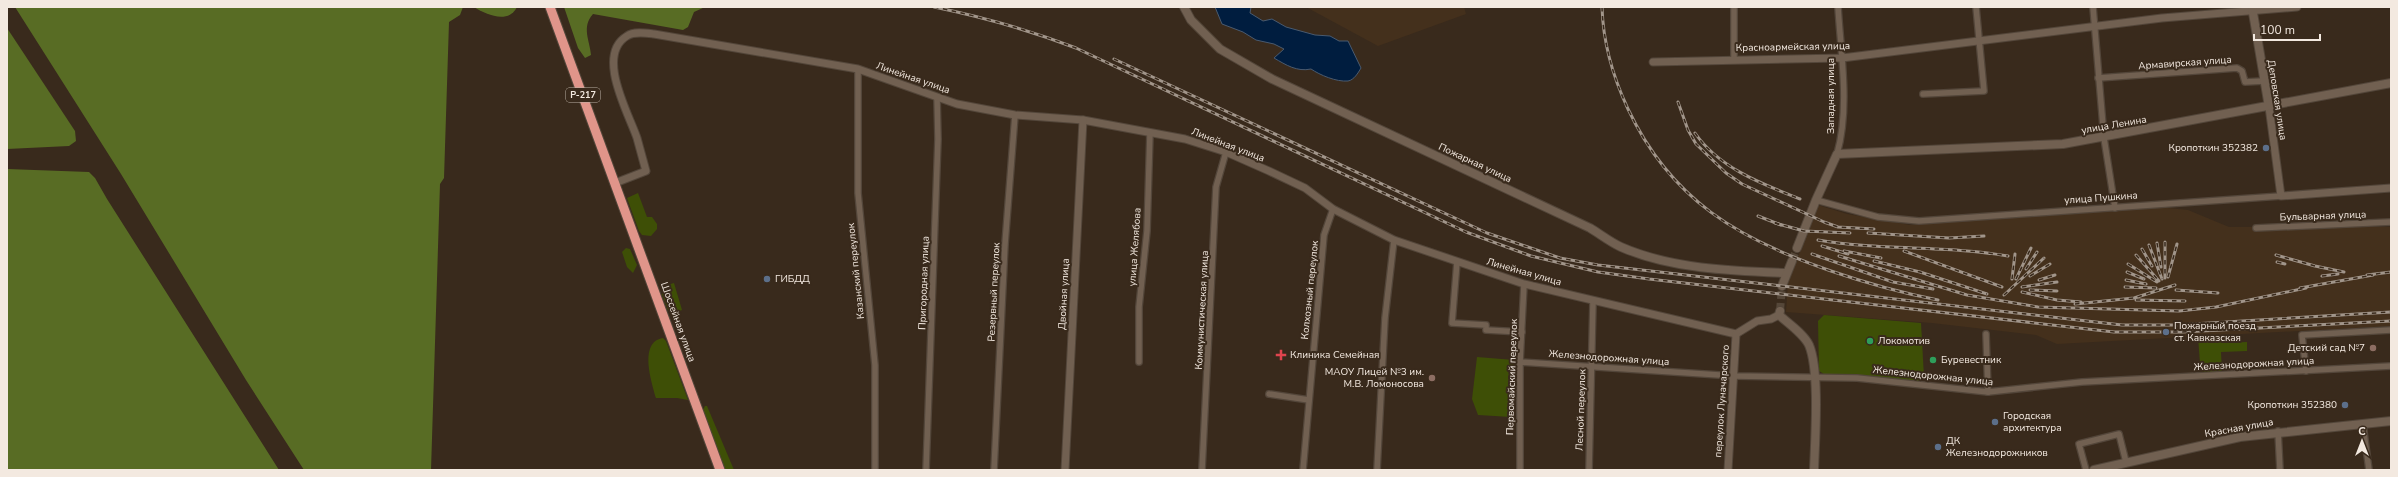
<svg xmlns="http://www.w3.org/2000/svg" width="2398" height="477" font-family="'Nunito Sans',sans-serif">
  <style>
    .built { fill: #44301c }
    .green { fill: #3e4f06 }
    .forest { fill: #586c24 }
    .water { fill: #001d3f; stroke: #495a6f }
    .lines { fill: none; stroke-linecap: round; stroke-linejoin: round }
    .secondary-tunnel { stroke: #554739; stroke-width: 8; stroke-dasharray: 8 4; stroke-linecap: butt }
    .minor-casing { stroke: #53463a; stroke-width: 8 }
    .tertiary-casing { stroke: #53463a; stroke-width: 9 }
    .secondary-casing { stroke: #53463a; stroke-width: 10 }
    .trunk-casing { stroke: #53463a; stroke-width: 11 }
    .minor { stroke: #716051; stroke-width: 5.5 }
    .tertiary { stroke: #716051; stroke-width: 7 }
    .secondary { stroke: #716051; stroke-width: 8 }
    .trunk { stroke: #e0958a; stroke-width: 9 }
    .rail-casing { stroke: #a1958a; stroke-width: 3 }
    .rail { stroke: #392a1c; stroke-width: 1.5; stroke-dasharray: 4.5; stroke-linecap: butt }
    .service-dot { fill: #5c6f8a; stroke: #392a1c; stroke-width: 1.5 }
    .leisure-dot { fill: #2e9e5b; stroke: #392a1c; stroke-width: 1.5 }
    .education-dot { fill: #8d6e63; stroke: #392a1c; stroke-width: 1.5 }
    .health-dot { fill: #e0444e; stroke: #392a1c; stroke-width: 1.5 }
    .labels { text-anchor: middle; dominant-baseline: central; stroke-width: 4; stroke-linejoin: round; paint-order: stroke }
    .shield { fill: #392a1c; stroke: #bbb0a5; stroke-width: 1 }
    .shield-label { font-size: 9px; font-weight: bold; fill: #f3e9e0 }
    .street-label { font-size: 10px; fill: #f3e9e0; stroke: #392a1c }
    .poi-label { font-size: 10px; fill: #f3e9e0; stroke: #392a1c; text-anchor: start }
  </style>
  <rect width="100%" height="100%" fill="#392a1c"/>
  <g class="built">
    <path d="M 1306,7 L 1464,7 L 1466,14 L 1378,46 Z"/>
    <path d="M 1818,205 L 1847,214 L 1910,225 L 2158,207 L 2188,210 L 2229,227 L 2391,227 L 2391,326 L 2057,344 L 2036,335 L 1932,323 L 1786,312 L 1788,283 Z"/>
  </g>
  <g class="green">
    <path d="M 638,193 L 647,217 L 652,217 L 657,224 L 657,229 L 651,236 L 642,235 L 639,231 L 627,198 Z"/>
    <path d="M 626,248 L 630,249 L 637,265 L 633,273 L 627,267 L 622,252 Z"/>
    <path d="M 674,283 L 682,310 L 674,313 L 668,310 L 662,294 L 667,285 Z"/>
    <path d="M 1824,315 L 1921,323 L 1924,377 L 1920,381 L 1824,374 L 1819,371 L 1818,321 Z"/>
    <path d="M 2220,336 L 2221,343 L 2247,342 L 2247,351 L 2221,352 L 2222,372 L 2202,373 L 2202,363 L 2200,363 L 2198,337 Z"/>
    <path d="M 663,338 L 666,341 L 688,400 L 677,398 L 656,398 C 652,383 638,342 663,338 Z"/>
    <path d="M 1477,357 L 1514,360 L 1511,417 L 1478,415 L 1472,399 Z"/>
    <path d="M 705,406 L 707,406 L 734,470 L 725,470 L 703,410 Z"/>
  </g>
  <g class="forest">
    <path d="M 15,7 L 463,7 L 460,15 L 449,22 L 444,178 L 440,184 L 431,470 L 304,470 L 246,380 L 121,174 Z"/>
    <path d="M 474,7 L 517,7 C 509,24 486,15 474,7 Z"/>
    <path d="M 564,7 L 705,7 L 694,12 L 688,27 L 683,30 L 593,14 C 581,27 590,41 591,55 L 585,58 L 578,48 Z"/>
    <path d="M 7,28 L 75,131 L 76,141 L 69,146 L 7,149 Z"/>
    <path d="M 7,169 L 89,172 L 95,178 L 107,199 L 279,470 L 7,470 Z"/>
  </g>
  <path class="water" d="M 1215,7 L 1251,7 L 1250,13 L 1263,21 L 1272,19 L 1286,27 L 1315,35 L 1330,36 L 1339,41 L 1348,41 L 1361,68 C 1358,73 1354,80 1348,81 C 1336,82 1320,75 1311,69 C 1297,72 1286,65 1274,58 L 1284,49 L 1274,44 L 1256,40 L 1243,32 L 1222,24 Z"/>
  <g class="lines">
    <g class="secondary-tunnel">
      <path d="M 1792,261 L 1797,248"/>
      <path d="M 1780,311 L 1782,286"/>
    </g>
    <g class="minor-casing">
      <g id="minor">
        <path d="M 1734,7 L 1734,59"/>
        <path d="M 2093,7 L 2104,138 L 2115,208"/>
        <path d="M 858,69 L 858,193 L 875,365 L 875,470"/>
        <path d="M 2098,78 L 2237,68 L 2242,71 L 2245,82 L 2264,81"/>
        <path d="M 1923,94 L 1984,91 L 1976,7"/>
        <path d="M 1837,154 C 1850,108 1841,55 1838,7"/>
        <path d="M 1816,200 L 1878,217 L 1919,221 L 2281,196"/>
        <path d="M 2256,228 L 2391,222"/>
        <path d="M 1457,262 L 1452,323 L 1486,325 L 1486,330 L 1522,332"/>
        <path d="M 1986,334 L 1988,392"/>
        <path d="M 1139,362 L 1139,307 L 1147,231 L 1150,133"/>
        <path d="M 1520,362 L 1735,376 L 1857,378 L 1988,392 L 2082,382 L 2391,366"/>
        <path d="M 2306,371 L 2302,335 L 2391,330"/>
        <path d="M 1269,394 L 1309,400"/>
        <path d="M 2363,425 L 2369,470"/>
        <path d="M 2278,431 L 2280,470"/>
        <path d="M 926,470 L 938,139 L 937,97"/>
        <path d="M 994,470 L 1005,244 L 1015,115"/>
        <path d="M 1202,470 L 1216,187 L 1226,152"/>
        <path d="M 1303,470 L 1324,235 L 1333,209"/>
        <path d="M 1377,470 L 1385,318 L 1394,240"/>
        <path d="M 1520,470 L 1520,362 L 1524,284"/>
        <path d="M 1589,470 L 1593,302"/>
        <path d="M 2086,470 L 2079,444 L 2119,434 L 2126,462"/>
      </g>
    </g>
    <g class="tertiary-casing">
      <g id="tertiary">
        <path d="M 1653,62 L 1842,58 L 2162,18 L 2297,7"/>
        <path d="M 2269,107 L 2281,196 L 2391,188"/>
        <path d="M 615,183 L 646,171 C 643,160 640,149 637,138 C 629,114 595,55 627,36 C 634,31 646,33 654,34 L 858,69 L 957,104 L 1015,115 L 1083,120 L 1185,139 L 1226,152 L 1269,171 L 1305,188 L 1333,209 L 1394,240 L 1524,284 L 1736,334 L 1757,321 L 1771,319 L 1779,315"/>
        <path d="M 1065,470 L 1083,120"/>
        <path d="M 1728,470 L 1736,334"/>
      </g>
    </g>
    <g class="secondary-casing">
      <g id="secondary">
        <path d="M 1184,7 L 1191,20 L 1220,49 L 1272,79 L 1590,228 C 1600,234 1610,242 1621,247 C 1671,269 1732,271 1786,273"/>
        <path d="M 2252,7 L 2269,107"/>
        <path d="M 1797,248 L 1816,200 L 1837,154 L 2063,144 L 2391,83"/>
        <path d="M 1782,286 L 1792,261"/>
        <path d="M 1780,311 L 1779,315 C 1788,323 1804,334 1809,345 C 1820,371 1815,440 1814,470"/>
        <path d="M 2094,470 L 2240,437 L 2391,421"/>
      </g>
    </g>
    <g class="trunk-casing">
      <path id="trunk" d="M 550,7 L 720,470"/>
    </g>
    <use href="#minor" class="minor"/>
    <use href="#tertiary" class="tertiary"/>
    <use href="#secondary" class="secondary"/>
    <use href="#trunk" class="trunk"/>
    <g class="rail-casing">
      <g id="rail">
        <path d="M 934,7 C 983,17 1029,30 1076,48 L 1466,232 L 1531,256 L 1598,272 L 1649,279 L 2114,332 L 2182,332 L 2391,321"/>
        <path d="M 1602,7 C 1603,42 1613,77 1628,109 C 1671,200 1738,239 1831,271 C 1866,283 1902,293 1938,300"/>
        <path d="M 1114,59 L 1487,233 L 1560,258 L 1598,265 L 2122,325 L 2176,325 L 2391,312"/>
        <path d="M 1678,102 L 1688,130 L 1696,144 L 1726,173 L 1742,184 L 1824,222 L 1838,227 L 1874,229"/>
        <path d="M 1695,133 C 1719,168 1762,184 1800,199"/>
        <path d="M 1758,216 L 1781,225"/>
        <path d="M 1775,223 L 1804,231 L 1850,233"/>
        <path d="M 1868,233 L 1949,238 L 1984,236"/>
        <path d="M 1818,240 C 1881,251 1945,245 2008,256"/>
        <path d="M 2165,242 L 2165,278"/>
        <path d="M 2157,243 L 2161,267"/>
        <path d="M 2149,245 L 2162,279"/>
        <path d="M 1822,246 L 1848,254"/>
        <path d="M 2142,249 L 2152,266"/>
        <path d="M 1844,251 L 1881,258"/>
        <path d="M 1904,251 L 2002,287"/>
        <path d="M 1812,254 L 1893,282 L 1933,289"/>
        <path d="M 2136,255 L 2159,281"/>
        <path d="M 2276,255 L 2315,266 L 2344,272"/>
        <path d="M 1839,256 L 1967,295 L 2038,307 L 2179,311 L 2216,307 L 2306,288"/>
        <path d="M 1874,261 L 1920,272 L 1987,294"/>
        <path d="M 2277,262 L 2285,264"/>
        <path d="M 2128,264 L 2157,282"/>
        <path d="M 2026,269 L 2037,252"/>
        <path d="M 2127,272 L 2144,279"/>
        <path d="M 2367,275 L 2391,272"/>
        <path d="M 2030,276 L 2050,264"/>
        <path d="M 2322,276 L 2338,274"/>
        <path d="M 2168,277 L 2177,244"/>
        <path d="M 2012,279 L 2015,254"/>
        <path d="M 2016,279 L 2031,248"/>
        <path d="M 2039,280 L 2055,275"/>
        <path d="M 2126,280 L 2146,284"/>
        <path d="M 2022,287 L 2057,282"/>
        <path d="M 2125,287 L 2156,288"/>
        <path d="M 2300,288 L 2373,275"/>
        <path d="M 2030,290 L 2057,291"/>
        <path d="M 2176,290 L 2218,293"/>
        <path d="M 2022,292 L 2057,300 L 2081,302"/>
        <path d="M 2004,295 L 2044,258"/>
        <path d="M 2136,300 L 2185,301"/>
        <path d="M 2075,304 L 2134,298 L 2175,285"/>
      </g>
    </g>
    <use href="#rail" class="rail"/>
  </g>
  <g class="service-dot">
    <circle cx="2266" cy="148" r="4"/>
    <circle cx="767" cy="279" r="4"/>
    <circle cx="2166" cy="332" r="4"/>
    <circle cx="2345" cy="405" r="4"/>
    <circle cx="1995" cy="422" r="4"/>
    <circle cx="1938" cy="447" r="4"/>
  </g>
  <g class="leisure-dot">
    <circle cx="1870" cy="341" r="4"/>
    <circle cx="1933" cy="360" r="4"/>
  </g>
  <g class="education-dot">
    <circle cx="2373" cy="348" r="4"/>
    <circle cx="1432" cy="378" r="4"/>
  </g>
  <path class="health-dot" d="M1279 349h4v4h4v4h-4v4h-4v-4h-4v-4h4z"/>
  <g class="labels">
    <rect class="shield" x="566" y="88" width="34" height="14" rx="3"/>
    <g class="shield-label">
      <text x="583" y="95">Р-217</text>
    </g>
    <g class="street-label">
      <text transform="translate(1793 47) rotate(-1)">Красноармейская улица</text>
      <text transform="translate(2185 63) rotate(-4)">Армавирская улица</text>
      <text transform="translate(913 78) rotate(19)">Линейная улица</text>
      <text transform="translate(1831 96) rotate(-90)">Западная улица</text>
      <text transform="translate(2277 100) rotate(81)">Деповская улица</text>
      <text transform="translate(2114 125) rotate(-10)">улица Ленина</text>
      <text transform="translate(1228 145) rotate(21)">Линейная улица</text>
      <text transform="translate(1475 163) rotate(25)">Пожарная улица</text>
      <text transform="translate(2101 198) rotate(-4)">улица Пушкина</text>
      <text transform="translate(2323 216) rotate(-2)">Бульварная улица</text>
      <text transform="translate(1135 247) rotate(-86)">улица Желябова</text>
      <text transform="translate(856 271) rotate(-96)">Казанский переулок</text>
      <text transform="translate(1524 272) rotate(16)">Линейная улица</text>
      <text transform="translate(924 283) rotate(-88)">Пригородная улица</text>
      <text transform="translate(1310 290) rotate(-84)">Колхозный переулок</text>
      <text transform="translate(994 292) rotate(-87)">Резервный переулок</text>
      <text transform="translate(1064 294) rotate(-87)">Двойная улица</text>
      <text transform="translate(1202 310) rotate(-87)">Коммунистическая улица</text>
      <text transform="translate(678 322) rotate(70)">Шоссейная улица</text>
      <text transform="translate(1609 358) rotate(4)">Железнодорожная улица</text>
      <text transform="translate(2254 364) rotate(-3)">Железнодорожная улица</text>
      <text transform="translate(1933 376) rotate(6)">Железнодорожная улица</text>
      <text transform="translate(1512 377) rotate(-88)">Первомайский переулок</text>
      <text transform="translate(1722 401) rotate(-86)">переулок Луначарского</text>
      <text transform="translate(1581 410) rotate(-88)">Лесной переулок</text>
      <text transform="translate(2239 428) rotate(-10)">Красная улица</text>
    </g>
    <g class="poi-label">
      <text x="2258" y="148" text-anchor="end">Кропоткин 352382</text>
      <text x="775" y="279">ГИБДД</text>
      <text x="2174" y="326">Пожарный поезд<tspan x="2174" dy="12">ст. Кавказская</tspan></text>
      <text x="1878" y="341">Локомотив</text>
      <text x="2365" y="348" text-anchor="end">Детский сад №7</text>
      <text x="1290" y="355">Клиника Семейная</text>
      <text x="1941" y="360">Буревестник</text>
      <text x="1424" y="372" text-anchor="end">МАОУ Лицей №3 им.<tspan x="1424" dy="12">М.В. Ломоносова</tspan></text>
      <text x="2337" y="405" text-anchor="end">Кропоткин 352380</text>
      <text x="2003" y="416">Городская<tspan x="2003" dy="12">архитектура</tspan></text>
      <text x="1946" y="441">ДК<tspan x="1946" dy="12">Железнодорожников</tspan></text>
    </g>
  </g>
  <rect width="2398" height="477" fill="none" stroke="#f3e9e0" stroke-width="16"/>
  <g transform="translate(2362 441)" stroke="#392a1c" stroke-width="3" paint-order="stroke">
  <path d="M0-3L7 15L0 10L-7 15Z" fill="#f3e9e0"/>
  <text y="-6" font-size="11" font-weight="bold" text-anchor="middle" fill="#f3e9e0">С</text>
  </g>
  <path d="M2254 34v6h66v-6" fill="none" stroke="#f3e9e0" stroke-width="2"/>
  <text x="2260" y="34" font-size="12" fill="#f3e9e0" stroke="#392a1c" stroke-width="3" paint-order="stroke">100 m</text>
</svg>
